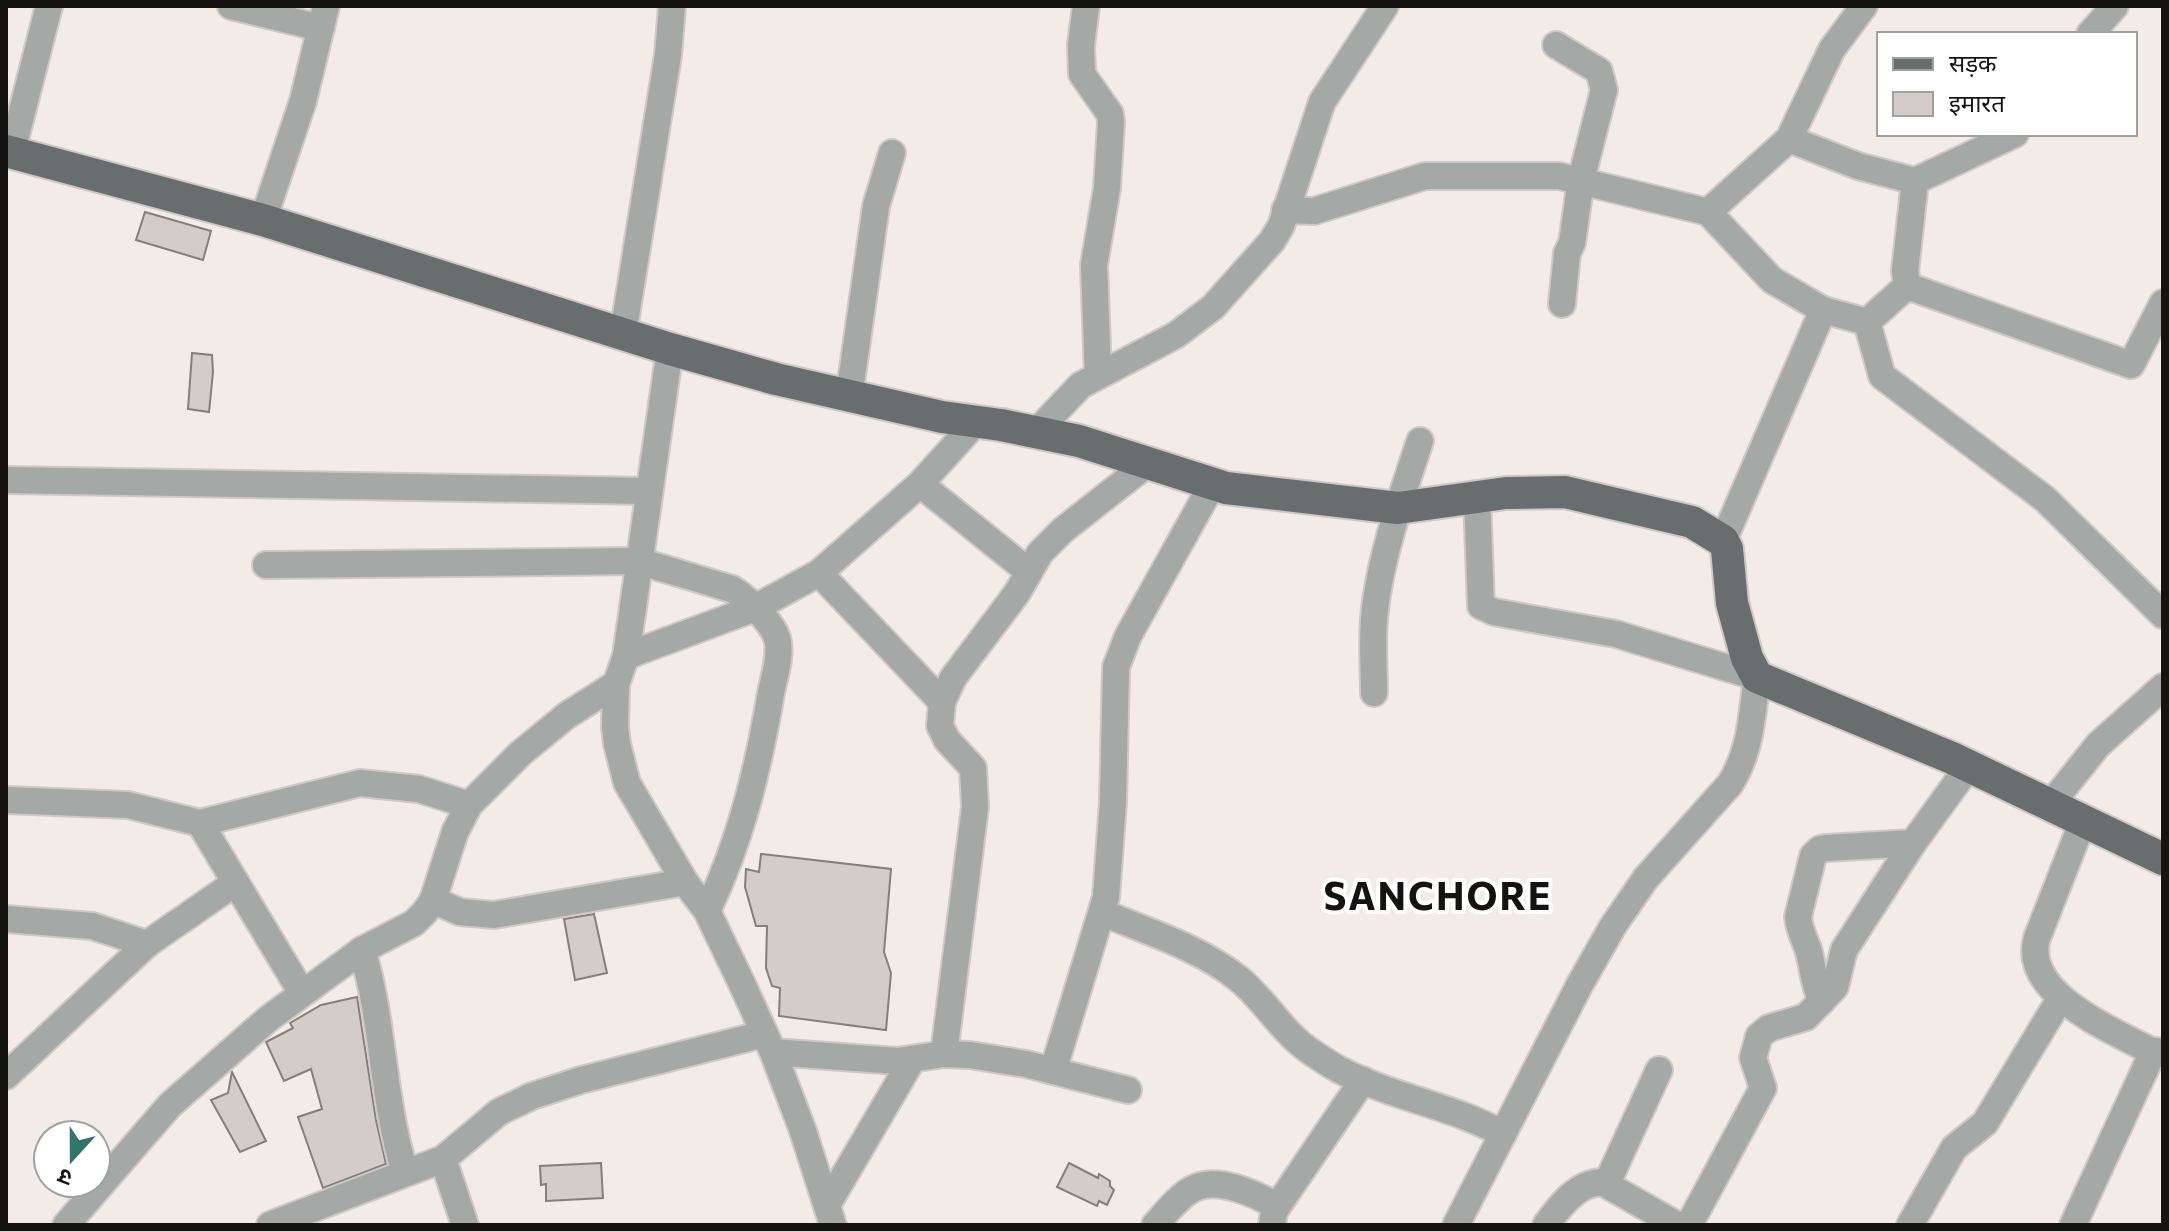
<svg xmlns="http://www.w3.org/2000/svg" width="2169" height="1231" font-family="Commissioner,'Noto Sans Devanagari',sans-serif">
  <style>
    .building { fill: #d3ccc9; stroke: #857f7c; stroke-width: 2 }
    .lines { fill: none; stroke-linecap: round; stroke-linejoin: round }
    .minor-casing { stroke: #cfc8c6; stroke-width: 30 }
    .major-casing { stroke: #cfc8c6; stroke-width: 36 }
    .minor { stroke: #a4a8a7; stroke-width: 26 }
    .major { stroke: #686e6d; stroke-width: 32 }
    .labels { text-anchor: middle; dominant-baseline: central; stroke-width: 8; stroke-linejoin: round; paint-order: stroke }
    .district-label { font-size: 38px; font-weight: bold; letter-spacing: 2px; fill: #151312; stroke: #fff }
  </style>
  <rect width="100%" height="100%" fill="#f2ebe8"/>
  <g class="building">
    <path d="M 145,212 L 211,231 L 203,260 L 136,240 Z"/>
    <path d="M 192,353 L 212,355 L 213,372 L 209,412 L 188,409 Z"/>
    <path d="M 761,854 L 891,869 L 884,952 L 891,973 L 886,1030 L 779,1016 L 780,988 L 772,986 L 766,968 L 767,926 L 756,926 L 745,887 L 746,869 L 759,872 Z"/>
    <path d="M 594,914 L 607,973 L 575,980 L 564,919 Z"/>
    <path d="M 357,997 L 376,1120 L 386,1164 L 323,1188 L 298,1117 L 322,1109 L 311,1069 L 284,1081 L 266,1042 L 293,1028 L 290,1023 L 321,1005 Z"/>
    <path d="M 232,1072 L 266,1141 L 240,1152 L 211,1100 L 228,1093 Z"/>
    <path d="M 601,1163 L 603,1198 L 546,1201 L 546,1184 L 541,1185 L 540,1166 Z"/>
    <path d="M 1069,1163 L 1098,1178 L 1099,1174 L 1110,1181 L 1110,1186 L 1114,1190 L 1107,1205 L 1099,1201 L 1097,1206 L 1057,1187 Z"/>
  </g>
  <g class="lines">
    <g class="minor-casing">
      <g id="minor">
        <path d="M 231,6 L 321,28"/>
        <path d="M 1086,6 L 1081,45 L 1082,74 L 1110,114 L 1111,122 L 1107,188 L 1094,265 L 1098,375"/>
        <path d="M 2090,34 L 2115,6"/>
        <path d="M 1556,45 L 1599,71 L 1604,90 L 1581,180 L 1572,243 L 1567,253 L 1562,304"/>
        <path d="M 1789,139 L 1858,166 L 1915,181 L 2015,134"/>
        <path d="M 12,151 L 49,6"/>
        <path d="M 1285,210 L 1314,211 L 1425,176 L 1559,176 L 1708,212 L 1772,280 L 1823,310 L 1867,322"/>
        <path d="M 1708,212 L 1789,139 L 1832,49 L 1864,6"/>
        <path d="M 263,220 L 303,101 L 326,6"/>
        <path d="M 1907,286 L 2131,365 L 2163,303"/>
        <path d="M 1907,286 L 1905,271 L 1915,181"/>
        <path d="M 1867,322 L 1882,376 L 2045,499 L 2163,615"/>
        <path d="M 1867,322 L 1907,286"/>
        <path d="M 623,334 L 668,55 L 672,6"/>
        <path d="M 670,349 L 626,656 L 616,684 L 615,727 L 617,744 L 627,783 L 685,882 L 707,911 L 743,986 L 773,1052 L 803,1131 L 833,1225"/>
        <path d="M 849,397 L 876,206 L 892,153"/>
        <path d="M 1036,432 L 1081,385 L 1176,335 L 1213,307 L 1272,241 L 1281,226 L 1322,102 L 1385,6"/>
        <path d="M 6,480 L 647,491"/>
        <path d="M 920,484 L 1028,571"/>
        <path d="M 1723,541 L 1823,310"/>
        <path d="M 266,565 L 638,561 L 732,589 C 746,597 772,622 777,638 C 782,654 774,677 771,693 C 758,769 741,841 707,911"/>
        <path d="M 819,573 L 942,702"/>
        <path d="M 626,656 L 755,608 L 819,573 L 920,484 L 977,421"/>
        <path d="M 1374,693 C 1374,669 1372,644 1374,620 C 1378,564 1402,495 1420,441"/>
        <path d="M 6,800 L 128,805 L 200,823 L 360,783 L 419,789 L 469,805"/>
        <path d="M 2050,805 L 2098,745 L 2163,687"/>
        <path d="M 2083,821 L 2037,938 C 2021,993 2112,1030 2149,1050 L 2163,1052"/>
        <path d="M 200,823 L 302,993"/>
        <path d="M 433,900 L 460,912 L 494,915 L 685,882"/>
        <path d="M 1103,913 C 1149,932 1200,948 1239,979 C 1260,996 1274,1019 1293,1037 C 1306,1050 1323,1060 1338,1069 C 1390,1097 1451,1105 1503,1134"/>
        <path d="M 6,919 L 92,926 L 147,944"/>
        <path d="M 362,950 C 384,1022 382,1100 405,1172"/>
        <path d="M 1822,1001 C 1812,980 1814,969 1808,949 C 1804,938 1799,929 1798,917 L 1813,856 L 1820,849 L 1826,848 L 1913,843"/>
        <path d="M 773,1052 L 897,1061 L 944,1054 L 970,1055 L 1026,1064 L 1128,1090"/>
        <path d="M 944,1054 L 975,807 L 973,768 L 947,740 L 940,726 L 942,702 L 953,678 L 1017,593 L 1040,553 L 1063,530 L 1147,464"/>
        <path d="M 1053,1071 L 1106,897 L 1113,802 L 1116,667 L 1128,636 L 1212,485"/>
        <path d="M 6,1076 L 147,944 L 235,883"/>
        <path d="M 443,1159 L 465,1225"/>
        <path d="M 1607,1183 L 1659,1070"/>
        <path d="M 827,1205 L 912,1060"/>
        <path d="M 1277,1207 L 1363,1080"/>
        <path d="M 66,1225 L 170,1105 L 268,1019 L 362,950 L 414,923 L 425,912 L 433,900 L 455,832 L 469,805 L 521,753 L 566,716 L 616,684"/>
        <path d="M 270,1225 L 443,1159 L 499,1112 L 532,1096 L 581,1080 L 764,1034"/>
        <path d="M 1155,1225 C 1166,1213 1181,1193 1197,1187 C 1220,1178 1255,1194 1275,1205 L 1272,1225"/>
        <path d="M 1456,1225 L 1580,984 L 1613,926 L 1646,878 L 1730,784 C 1751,751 1752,715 1757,677 L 1616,634 L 1494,612 L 1481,606 L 1477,497"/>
        <path d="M 1546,1225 C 1560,1206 1577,1183 1602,1182 L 1677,1225"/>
        <path d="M 1689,1225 L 1763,1088 L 1753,1058 L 1759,1036 L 1769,1028 L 1806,1017 L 1835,987 L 1844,950 L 1913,843 L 1969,766"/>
        <path d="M 1910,1225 L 1954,1148 L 1985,1123 L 2060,999"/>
        <path d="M 2073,1225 L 2153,1052"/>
      </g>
    </g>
    <g class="major-casing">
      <path id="major" d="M 6,151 L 263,220 L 670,349 L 776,379 L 942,417 L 1001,425 L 1079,441 L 1226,488 L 1398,508 L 1506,493 L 1565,492 L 1692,522 L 1723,541 L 1727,549 L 1732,603 L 1747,658 L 1757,677 L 1952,758 L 2163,859"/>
    </g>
    <use href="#minor" class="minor"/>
    <use href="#major" class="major"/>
  </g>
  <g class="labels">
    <g class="district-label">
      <text x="1438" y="894">SANCHORE</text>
    </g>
  </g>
  <rect width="2169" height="1231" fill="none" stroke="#151312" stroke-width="16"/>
  <rect x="1877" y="32" width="260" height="104" fill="#ffffff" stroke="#a1a1a0" stroke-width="2"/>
  <rect x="1893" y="58" width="40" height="12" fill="#686e6d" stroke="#a1a1a0" stroke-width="2"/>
  <text x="1949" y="72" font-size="24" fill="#151312">सड़क</text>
  <rect x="1893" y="92" width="40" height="24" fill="#d3ccc9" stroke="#a1a1a0" stroke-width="2"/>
  <text x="1949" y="112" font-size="24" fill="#151312">इमारत</text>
  <g transform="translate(72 1159) rotate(201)"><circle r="38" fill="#ffffff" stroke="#a1a1a0" stroke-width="2"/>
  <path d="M0-6L14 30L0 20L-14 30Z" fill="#2f756a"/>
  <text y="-12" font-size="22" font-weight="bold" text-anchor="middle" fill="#151312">उ</text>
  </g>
</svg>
